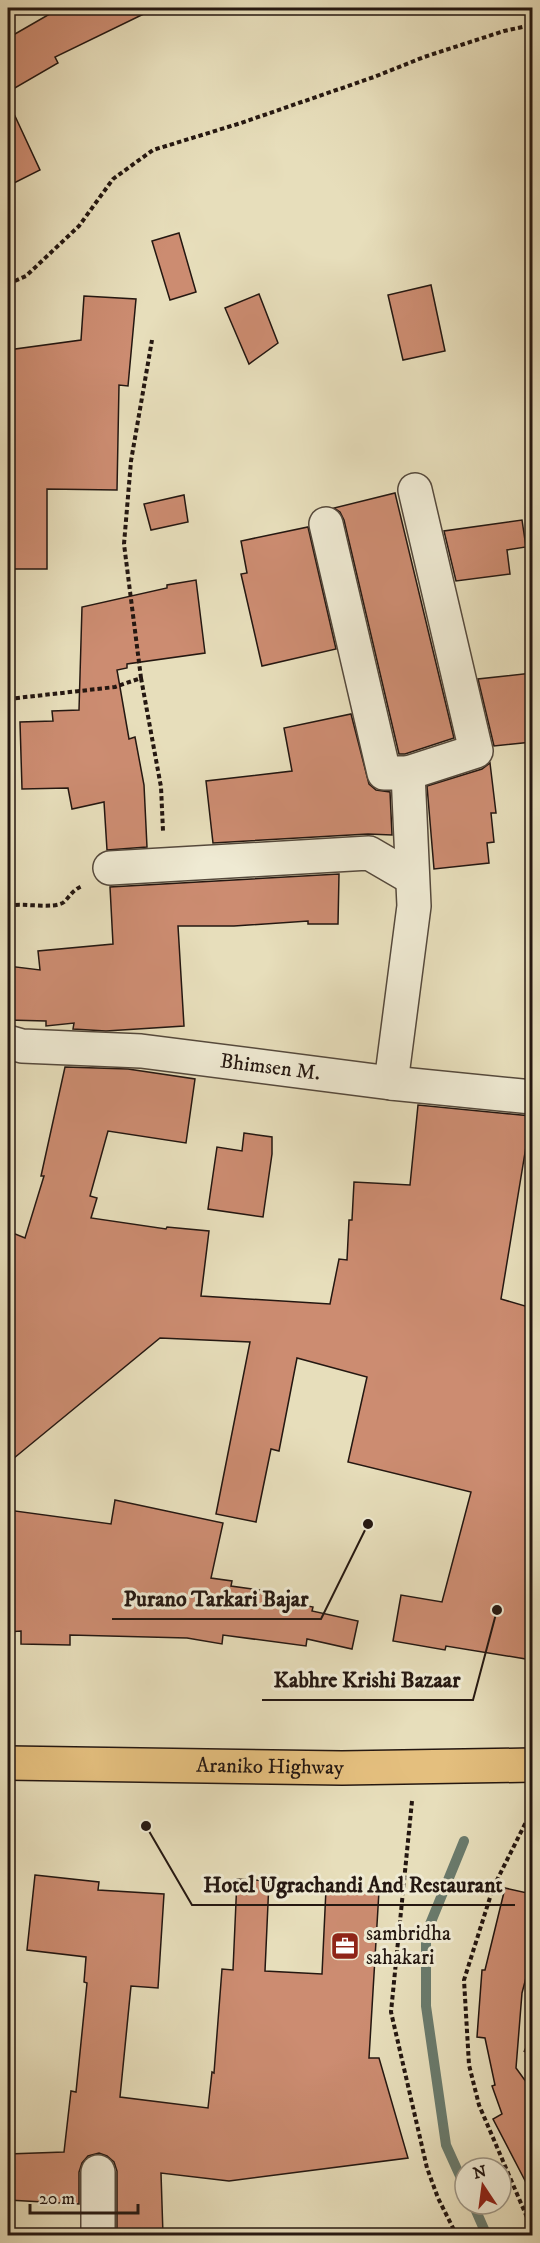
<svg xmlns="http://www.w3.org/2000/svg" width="540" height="2243" font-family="'IM FELL DW Pica',serif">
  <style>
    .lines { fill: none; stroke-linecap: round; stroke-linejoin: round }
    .stream { stroke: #6a7b6d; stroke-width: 10 }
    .building { fill: #cc8c71; stroke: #241711; stroke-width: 1.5 }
    .minor-casing { stroke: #55493c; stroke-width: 36 }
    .highway-casing { stroke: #241711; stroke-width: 36 }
    .path { stroke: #241711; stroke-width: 4; stroke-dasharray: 4.5 3; stroke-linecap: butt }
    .minor { stroke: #efead3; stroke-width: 33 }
    .highway { stroke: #e4bf7e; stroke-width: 33 }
    .labels { text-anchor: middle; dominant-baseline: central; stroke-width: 6; stroke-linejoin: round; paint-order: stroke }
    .street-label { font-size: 21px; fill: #241711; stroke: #efead3 }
    .poi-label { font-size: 21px; fill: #241711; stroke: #efead3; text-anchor: start }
    .leader { fill: none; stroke: #241711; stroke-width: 2 }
    .callout-dot { fill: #241711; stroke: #efead3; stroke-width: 2 }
    .callout-label { font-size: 22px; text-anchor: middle; font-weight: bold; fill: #241711; stroke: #efead3; stroke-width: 6; stroke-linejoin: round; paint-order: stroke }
  </style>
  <rect width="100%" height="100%" fill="#e7debb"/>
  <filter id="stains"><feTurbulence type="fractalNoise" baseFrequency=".00333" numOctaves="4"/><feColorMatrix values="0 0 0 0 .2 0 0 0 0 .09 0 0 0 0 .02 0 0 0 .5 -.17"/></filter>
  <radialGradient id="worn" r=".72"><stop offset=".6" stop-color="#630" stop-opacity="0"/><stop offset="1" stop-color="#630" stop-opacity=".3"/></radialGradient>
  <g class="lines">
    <g class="stream">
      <path d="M 464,1841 L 426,1934 L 426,2006 L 446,2145 L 465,2187"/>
      <path d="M 473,2204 L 487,2236"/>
    </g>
  </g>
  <g class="building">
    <path d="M 60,8 L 156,8 L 55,57 L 58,63 L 8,92 L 8,38 Z"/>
    <path d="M 8,101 L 40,170 L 8,186 Z"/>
    <path d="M 179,233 L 196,292 L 170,300 L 152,241 Z"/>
    <path d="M 431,285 L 445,351 L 403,360 L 388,295 Z"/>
    <path d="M 259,294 L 278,343 L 249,364 L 225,308 Z"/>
    <path d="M 84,296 L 136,299 L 128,386 L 119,385 L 117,490 L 47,489 L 47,569 L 8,569 L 8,350 L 81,340 Z"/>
    <path d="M 395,493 L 454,738 L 405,754 L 399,754 L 344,520 L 340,512 L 334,508 Z"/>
    <path d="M 184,495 L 188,522 L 151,530 L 144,504 Z"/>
    <path d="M 522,520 L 526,547 L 507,550 L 510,574 L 456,581 L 444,531 Z"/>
    <path d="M 308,527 L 336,649 L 262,666 L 241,574 L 247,573 L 241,541 Z"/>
    <path d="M 196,580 L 205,653 L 127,664 L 127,668 L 117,670 L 129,739 L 135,737 L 144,785 L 147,847 L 107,850 L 104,802 L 72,809 L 68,788 L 22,789 L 20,722 L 53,721 L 52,711 L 79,710 L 82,607 L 167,588 L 167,585 Z"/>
    <path d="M 532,673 L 532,742 L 494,746 L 478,679 Z"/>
    <path d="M 351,714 L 369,784 L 376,790 L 390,792 L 392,835 L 368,834 L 213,843 L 206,781 L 292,771 L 284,728 Z"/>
    <path d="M 490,763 L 496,813 L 491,813 L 494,842 L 487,843 L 489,863 L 434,869 L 427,786 L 482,769 Z"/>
    <path d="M 339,874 L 338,924 L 308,924 L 308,921 L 234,926 L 178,926 L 184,1026 L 106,1031 L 73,1029 L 74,1023 L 46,1026 L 46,1021 L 8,1020 L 8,966 L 40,970 L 38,951 L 113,944 L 110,887 Z"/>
    <path d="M 65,1067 L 128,1069 L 195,1079 L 186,1143 L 108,1131 L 90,1196 L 97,1198 L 91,1218 L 166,1229 L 167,1227 L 209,1231 L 201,1296 L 330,1304 L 339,1259 L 347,1260 L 349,1220 L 352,1220 L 354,1182 L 410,1185 L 418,1105 L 531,1116 L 501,1299 L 532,1308 L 532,1660 L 446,1646 L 445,1650 L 393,1641 L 401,1595 L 442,1602 L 471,1492 L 348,1462 L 367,1377 L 297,1358 L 279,1451 L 271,1449 L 256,1522 L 216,1514 L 250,1342 L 160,1338 L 8,1463 L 8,1231 L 25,1238 L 44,1176 L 41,1176 Z"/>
    <path d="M 244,1133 L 272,1137 L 272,1154 L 263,1217 L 208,1209 L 217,1147 L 242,1151 Z"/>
    <path d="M 115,1500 L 223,1523 L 211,1578 L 232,1581 L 231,1586 L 274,1592 L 272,1599 L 313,1607 L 312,1611 L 358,1621 L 352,1649 L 307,1639 L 306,1646 L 223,1635 L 222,1644 L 187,1638 L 70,1635 L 70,1645 L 21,1644 L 21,1631 L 8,1632 L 8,1510 L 111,1524 Z"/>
    <path d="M 35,1875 L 99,1882 L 98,1890 L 164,1894 L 158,1988 L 131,1986 L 120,2097 L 208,2108 L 212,2072 L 214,2073 L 222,1969 L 233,1970 L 237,1879 L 269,1881 L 265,1971 L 322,1974 L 326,1889 L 379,1891 L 369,2058 L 379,2058 L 408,2158 L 229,2181 L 161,2173 L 163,2235 L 117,2235 L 117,2171 L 114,2162 L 107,2156 L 99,2153 L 88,2156 L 82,2163 L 79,2172 L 79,2204 L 8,2200 L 8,2154 L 64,2152 L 71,2091 L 76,2092 L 87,1983 L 84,1982 L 86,1957 L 27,1950 Z"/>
    <path d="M 505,1888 L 532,1894 L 532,1955 L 522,1993 L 516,2068 L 532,2090 L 532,2194 L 493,2119 L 502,2114 L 492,2086 L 495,2085 L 485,2038 L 477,2037 L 482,1970 L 485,1970 Z"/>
  </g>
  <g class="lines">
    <g class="minor-casing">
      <g id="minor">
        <path d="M 326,524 L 384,773 L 408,773"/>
        <path d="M 110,868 L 369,853 L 412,878"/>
        <path id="s1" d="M 8,1042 L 22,1046 L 141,1051 L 391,1083 L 532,1097"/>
        <path d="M 391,1083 L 414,906 L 408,773 L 476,751 L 415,490"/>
        <path d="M 98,2236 L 98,2172"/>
      </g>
    </g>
    <g class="highway-casing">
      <g id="highway">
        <path id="s2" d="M 8,1763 L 342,1768 L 532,1765"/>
      </g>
    </g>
    <g class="path">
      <path d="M 8,284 L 26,276 L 79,226 L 113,179 L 153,150 L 241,123 L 374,77 L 424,57 L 504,31 L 532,25"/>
      <path d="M 141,678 L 161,787 L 163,831"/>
      <path d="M 8,699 L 115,687 L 141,678 L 124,544 L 131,461 L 152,340"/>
      <path d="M 8,906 C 22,902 53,910 64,902 C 70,896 73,890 82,886"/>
      <path d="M 412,1801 L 391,2012 L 427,2168 L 438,2198 L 457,2236"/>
      <path d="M 532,1810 L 493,1888 L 464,1980 L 469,2065 L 479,2105 L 532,2229"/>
      <path d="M 524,2050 L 532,2053"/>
    </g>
    <use href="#minor" class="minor"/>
    <use href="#highway" class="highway"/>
  </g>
  <defs>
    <g id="office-square" transform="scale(1.5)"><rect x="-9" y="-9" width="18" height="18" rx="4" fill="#8f2418" stroke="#efead3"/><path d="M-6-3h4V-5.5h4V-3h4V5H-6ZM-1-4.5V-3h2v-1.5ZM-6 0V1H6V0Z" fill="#fff"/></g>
  </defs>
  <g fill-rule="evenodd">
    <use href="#office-square" x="345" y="1946"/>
  </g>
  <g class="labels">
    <g class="street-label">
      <text stroke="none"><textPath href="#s1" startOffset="264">Bhimsen M.</textPath></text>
      <text stroke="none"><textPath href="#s2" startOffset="262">Araniko Highway</textPath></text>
    </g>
    <g class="poi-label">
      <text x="366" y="1934">sambridha<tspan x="366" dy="24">sahakari</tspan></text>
    </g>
  </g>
  <path class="leader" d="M368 1524L321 1619H112M497 1610L473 1700H262M146 1826L192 1905H515"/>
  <g class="callout-dot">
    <circle cx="368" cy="1524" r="6"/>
    <circle cx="497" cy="1610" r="6"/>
    <circle cx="146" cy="1826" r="6"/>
  </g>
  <g class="callout-label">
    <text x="216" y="1606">Purano Tarkari Bajar</text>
    <text x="367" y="1687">Kabhre Krishi Bazaar</text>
    <text x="353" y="1892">Hotel Ugrachandi And Restaurant</text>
  </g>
  <rect width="540" height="2243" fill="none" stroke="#e7debb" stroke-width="30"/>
  <rect x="9" y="9" width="522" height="2225" fill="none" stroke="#241711" stroke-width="3"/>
  <rect x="15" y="15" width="510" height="2213" fill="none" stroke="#241711" stroke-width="1.5"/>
  <g transform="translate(483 2186) rotate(347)"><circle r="28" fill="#efead3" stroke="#9e9685" stroke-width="1.5"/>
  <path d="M0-4.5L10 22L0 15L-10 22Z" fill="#8f2418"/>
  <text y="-9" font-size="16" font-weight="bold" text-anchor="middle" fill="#241711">N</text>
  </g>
  <path d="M30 2204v9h108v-9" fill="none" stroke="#241711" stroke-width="3"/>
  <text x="39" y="2204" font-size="18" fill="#241711" stroke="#efead3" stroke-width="4.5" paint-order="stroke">20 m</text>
  <rect width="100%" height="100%" filter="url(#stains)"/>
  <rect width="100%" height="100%" fill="url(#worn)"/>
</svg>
